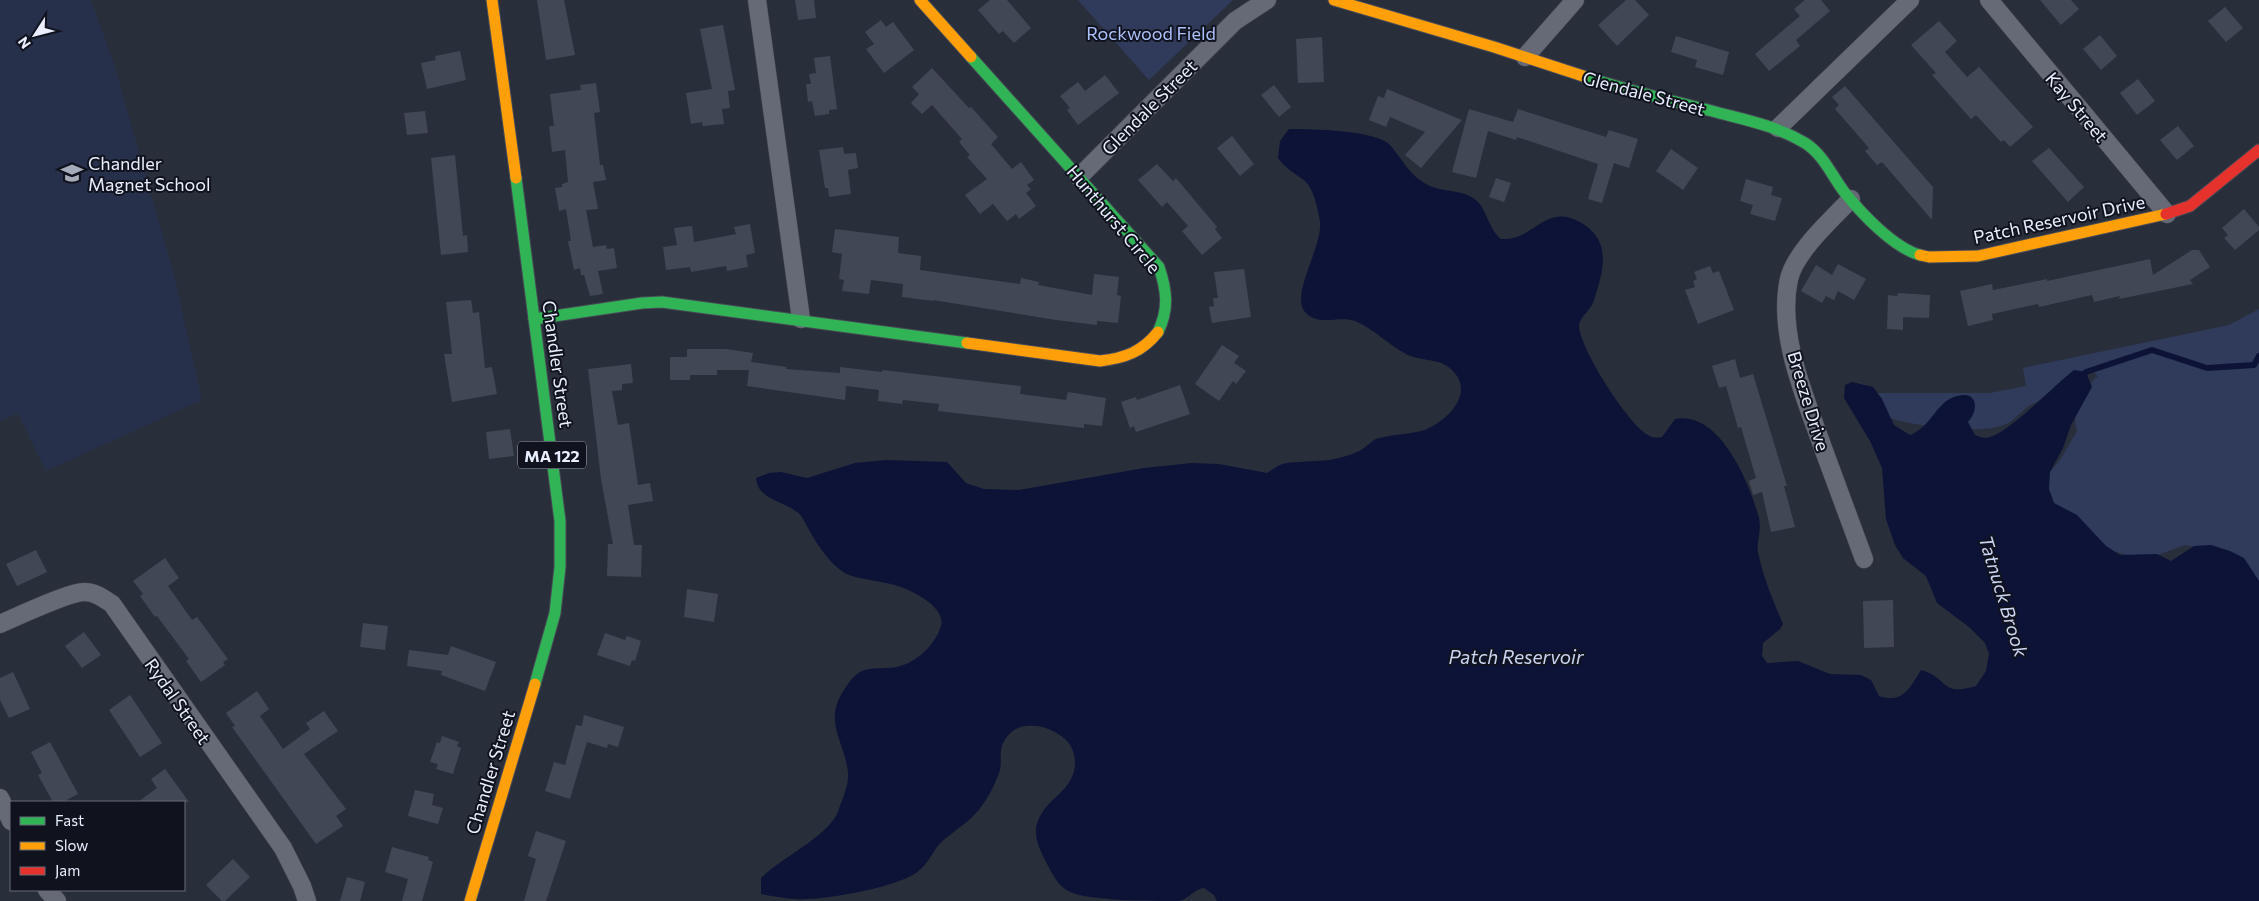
<svg xmlns="http://www.w3.org/2000/svg" width="2259" height="901" font-family="Commissioner,sans-serif">
  <style>
    .built { fill: #26304b }
    .green { fill: #303b5c }
    .water { fill: #0c1336 }
    .lines { fill: none; stroke-linecap: round; stroke-linejoin: round }
    .stream { stroke: #0c1336; stroke-width: 6 }
    .building { fill: #424756 }
    .street-casing { stroke: #474a56; stroke-width: 19 }
    .fast-casing { stroke: #474a56; stroke-width: 13 }
    .slow-casing { stroke: #474a56; stroke-width: 13 }
    .jam-casing { stroke: #474a56; stroke-width: 13 }
    .street { stroke: #666a76; stroke-width: 18 }
    .fast { stroke: #30b455; stroke-width: 11 }
    .slow { stroke: #ff9f0a; stroke-width: 11 }
    .jam { stroke: #e5322d; stroke-width: 11 }
    .labels { text-anchor: middle; dominant-baseline: central; stroke-width: 4; stroke-linejoin: round; paint-order: stroke }
    .shield { fill: #10131e; stroke: #a8adbc; stroke-width: 1 }
    .shield-label { font-size: 16px; font-weight: bold; fill: #e9efff }
    .park-label { font-size: 18px; fill: #adc1fa; stroke: #10131e }
    .street-label { font-size: 18px; fill: #e9efff; stroke: #10131e }
    .poi-label { font-size: 18px; fill: #e9efff; stroke: #10131e; text-anchor: start }
    .water-label { font-size: 19px; font-style: italic; fill: #cad5f2; stroke: #10131e }
  </style>
  <rect width="100%" height="100%" fill="#292e3b"/>
  <path class="built" d="M 0,0 L 91,0 L 115,67 L 175,279 L 202,400 L 46,471 L 18,413 L 0,421 Z"/>
  <g class="green">
    <path d="M 1078,0 L 1233,0 L 1149,80 Z"/>
    <path d="M 2259,309 L 2259,584 L 2197,547 L 2185,545 L 2152,557 L 2138,558 L 2105,549 L 2059,510 L 2048,493 L 2046,476 L 2060,460 L 2077,431 C 2070,411 2084,396 2094,379 L 2098,377 L 2090,367 L 2039,401 C 2024,406 2017,420 2004,425 C 1979,435 1915,426 1889,418 L 1875,393 L 1990,393 L 2026,386 L 2023,368 L 2229,325 Z"/>
  </g>
  <path class="water" d="M 1289,129 C 1311,129 1376,130 1390,145 C 1404,161 1409,176 1430,186 C 1444,192 1466,190 1477,201 C 1488,212 1488,228 1501,239 C 1534,241 1544,204 1578,221 C 1607,236 1606,260 1598,287 C 1596,292 1595,299 1592,305 C 1588,312 1579,318 1579,327 C 1581,350 1628,424 1648,435 C 1652,438 1657,438 1662,437 L 1675,419 C 1720,410 1750,484 1759,518 C 1762,532 1756,542 1758,552 C 1763,577 1773,601 1783,624 L 1780,629 L 1763,643 L 1762,656 L 1767,663 L 1798,661 L 1830,674 L 1861,675 L 1871,680 L 1879,696 C 1903,704 1910,688 1921,670 C 1950,678 1939,697 1976,686 L 1986,671 L 1989,654 L 1985,643 L 1969,627 L 1937,603 L 1926,576 L 1903,558 L 1895,545 L 1886,519 L 1882,468 L 1870,441 L 1844,398 L 1845,385 L 1852,382 L 1873,387 L 1882,399 L 1894,425 L 1910,435 C 1933,426 1935,402 1957,396 C 1978,390 1979,410 1968,422 L 1975,435 C 1978,436 1983,438 1986,438 C 2007,436 2055,384 2074,370 L 2086,372 L 2092,387 L 2071,425 L 2063,448 L 2050,472 L 2049,489 L 2054,503 L 2077,515 L 2106,546 L 2120,555 L 2157,554 L 2171,561 L 2194,546 L 2211,545 L 2230,551 L 2244,558 L 2259,581 L 2259,901 L 1217,901 L 1214,895 L 1204,888 C 1194,889 1188,900 1178,901 C 1154,901 1090,901 1070,892 C 1057,886 1051,871 1045,860 C 1040,851 1033,834 1037,824 C 1043,803 1062,796 1071,779 C 1078,766 1076,748 1064,738 C 1051,729 1042,725 1026,726 C 1013,727 1003,738 1001,750 C 1000,758 1002,766 999,773 C 993,790 982,809 969,820 C 959,829 945,837 937,847 C 930,857 926,866 916,873 C 894,888 821,901 795,899 C 783,898 772,896 761,894 L 761,878 C 783,857 817,842 834,819 C 838,814 839,807 842,801 C 845,792 849,782 848,772 C 844,740 823,722 844,690 C 849,682 854,675 862,671 C 874,666 888,670 900,666 C 917,662 934,645 940,629 C 949,609 916,593 901,587 C 885,581 866,581 849,575 C 832,568 816,543 808,528 C 805,523 802,515 797,512 C 783,501 758,500 756,478 L 769,473 L 781,472 L 807,478 L 855,463 L 887,460 L 947,462 L 966,483 L 984,489 L 1019,490 L 1144,468 L 1192,463 L 1219,464 L 1267,473 C 1271,471 1275,467 1280,465 C 1290,460 1323,463 1339,458 C 1347,456 1357,453 1364,448 C 1368,445 1372,441 1376,439 C 1391,434 1409,435 1425,430 C 1445,422 1471,398 1457,376 C 1444,356 1424,363 1406,354 C 1389,345 1374,329 1355,321 C 1339,315 1318,327 1305,312 C 1290,295 1323,246 1320,222 C 1318,209 1314,189 1304,180 C 1294,173 1285,168 1278,158 L 1280,141 Z"/>
  <g class="lines">
    <path class="stream" d="M 2081,378 L 2086,372 L 2152,350 L 2207,368 L 2254,365 L 2259,356"/>
  </g>
  <g class="building">
    <path d="M 537,0 L 564,0 L 575,55 L 546,60 Z"/>
    <path d="M 795,0 L 814,0 L 816,18 L 798,20 Z"/>
    <path d="M 990,0 L 1007,0 L 1031,28 L 1014,43 L 1003,31 L 999,34 L 978,10 Z"/>
    <path d="M 1626,0 L 1635,0 L 1649,15 L 1617,46 L 1598,25 Z"/>
    <path d="M 1805,0 L 1821,0 L 1830,11 L 1796,40 L 1800,46 L 1769,71 L 1755,54 L 1800,16 L 1794,9 Z"/>
    <path d="M 2040,0 L 2071,0 L 2079,9 L 2061,25 Z"/>
    <path d="M 2225,7 L 2243,28 L 2226,42 L 2208,21 Z"/>
    <path d="M 881,20 L 886,27 L 893,22 L 914,50 L 884,73 L 866,49 L 874,44 L 865,32 Z"/>
    <path d="M 1939,21 L 1957,41 L 1945,52 L 1967,77 L 1979,67 L 2033,127 L 2010,147 L 2004,140 L 2001,142 L 1976,115 L 1971,119 L 1932,75 L 1936,73 L 1911,45 Z"/>
    <path d="M 723,25 L 735,90 L 728,91 L 730,108 L 722,109 L 724,124 L 703,126 L 702,122 L 691,124 L 686,93 L 712,89 L 700,29 Z"/>
    <path d="M 2100,35 L 2117,56 L 2101,70 L 2083,49 Z"/>
    <path d="M 1676,36 L 1729,52 L 1723,75 L 1695,67 L 1697,60 L 1671,52 Z"/>
    <path d="M 1322,37 L 1324,82 L 1298,83 L 1296,39 Z"/>
    <path d="M 460,51 L 466,80 L 427,89 L 421,63 L 436,60 L 435,56 Z"/>
    <path d="M 830,56 L 837,109 L 829,110 L 829,114 L 815,116 L 812,101 L 808,102 L 806,84 L 811,84 L 809,74 L 816,73 L 814,58 Z"/>
    <path d="M 932,68 L 969,108 L 971,107 L 998,137 L 991,144 L 1012,169 L 1021,162 L 1034,180 L 1027,185 L 1031,189 L 1026,193 L 1036,206 L 1019,219 L 1016,214 L 1007,221 L 993,204 L 980,214 L 965,195 L 987,179 L 967,157 L 970,155 L 959,142 L 962,139 L 932,105 L 922,114 L 911,103 L 919,94 L 912,87 Z"/>
    <path d="M 1105,75 L 1119,93 L 1078,125 L 1067,110 L 1070,108 L 1060,96 L 1078,82 L 1085,91 Z"/>
    <path d="M 2138,79 L 2155,101 L 2137,115 L 2120,93 Z"/>
    <path d="M 596,83 L 600,112 L 594,113 L 600,165 L 603,165 L 606,180 L 593,182 L 598,209 L 586,210 L 593,247 L 606,245 L 607,249 L 614,248 L 617,268 L 598,271 L 603,294 L 590,296 L 584,275 L 581,275 L 580,268 L 574,270 L 568,241 L 571,241 L 566,209 L 559,211 L 555,188 L 562,187 L 562,184 L 568,182 L 565,150 L 552,152 L 549,126 L 554,126 L 550,94 L 581,90 L 580,85 Z"/>
    <path d="M 1274,85 L 1291,107 L 1279,117 L 1261,95 Z"/>
    <path d="M 1845,86 L 1933,187 L 1932,220 L 1882,162 L 1877,165 L 1865,151 L 1869,148 L 1835,109 L 1839,105 L 1832,97 Z"/>
    <path d="M 1387,89 L 1462,120 L 1421,168 L 1405,155 L 1425,132 L 1390,117 L 1386,127 L 1369,120 L 1378,96 L 1384,98 Z"/>
    <path d="M 1469,109 L 1513,122 L 1518,109 L 1606,137 L 1609,130 L 1638,139 L 1629,168 L 1614,163 L 1602,203 L 1588,199 L 1598,164 L 1517,137 L 1516,140 L 1488,131 L 1476,178 L 1452,172 Z"/>
    <path d="M 425,111 L 428,133 L 407,135 L 404,113 Z"/>
    <path d="M 2178,126 L 2194,146 L 2177,160 L 2160,140 Z"/>
    <path d="M 1232,136 L 1254,164 L 1240,176 L 1217,148 Z"/>
    <path d="M 843,147 L 844,154 L 856,153 L 858,168 L 848,170 L 851,194 L 829,197 L 828,188 L 825,188 L 819,150 Z"/>
    <path d="M 2049,148 L 2084,187 L 2068,202 L 2032,161 Z"/>
    <path d="M 1671,149 L 1698,168 L 1683,190 L 1656,171 Z"/>
    <path d="M 455,155 L 463,236 L 467,235 L 468,252 L 441,255 L 431,158 Z"/>
    <path d="M 1157,164 L 1173,181 L 1176,178 L 1217,227 L 1215,229 L 1222,238 L 1202,255 L 1182,231 L 1188,226 L 1167,202 L 1162,207 L 1138,180 Z"/>
    <path d="M 1496,178 L 1511,183 L 1504,202 L 1489,197 Z"/>
    <path d="M 1746,179 L 1773,187 L 1771,195 L 1782,198 L 1775,221 L 1750,214 L 1753,205 L 1740,201 Z"/>
    <path d="M 2244,209 L 2259,227 L 2259,230 L 2235,250 L 2224,238 L 2228,235 L 2222,228 Z"/>
    <path d="M 750,224 L 755,253 L 746,255 L 748,267 L 727,271 L 726,266 L 691,272 L 690,267 L 666,270 L 663,247 L 677,245 L 674,228 L 692,226 L 694,242 L 736,234 L 734,227 Z"/>
    <path d="M 835,229 L 899,237 L 898,253 L 921,256 L 920,270 L 1020,284 L 1021,278 L 1039,282 L 1038,285 L 1092,295 L 1094,274 L 1119,277 L 1117,295 L 1121,296 L 1118,323 L 1097,321 L 1097,325 L 1056,320 L 933,300 L 933,301 L 902,297 L 903,284 L 871,280 L 869,294 L 842,291 L 844,280 L 839,279 L 842,254 L 832,252 Z"/>
    <path d="M 2192,250 L 2199,250 L 2210,267 L 2190,280 L 2193,284 L 2119,299 L 2120,296 L 2094,302 L 2092,295 L 2039,307 L 2038,304 L 1992,314 L 1993,320 L 1968,326 L 1960,291 L 1992,284 L 1993,290 L 2047,279 L 2047,281 L 2150,259 L 2153,275 Z"/>
    <path d="M 1838,264 L 1866,279 L 1854,300 L 1838,291 L 1834,300 L 1826,296 L 1822,303 L 1801,291 L 1816,265 L 1832,275 Z"/>
    <path d="M 1710,266 L 1713,273 L 1719,271 L 1734,310 L 1698,324 L 1685,290 L 1695,287 L 1693,281 L 1697,279 L 1694,272 Z"/>
    <path d="M 1244,269 L 1251,317 L 1212,323 L 1209,307 L 1214,306 L 1213,298 L 1218,298 L 1214,272 Z"/>
    <path d="M 1898,293 L 1930,295 L 1929,318 L 1903,317 L 1903,330 L 1887,329 L 1888,295 L 1897,296 Z"/>
    <path d="M 471,300 L 473,313 L 479,312 L 485,368 L 492,367 L 497,394 L 452,402 L 444,354 L 452,354 L 446,302 Z"/>
    <path d="M 1222,345 L 1239,356 L 1234,363 L 1246,371 L 1236,384 L 1233,381 L 1219,401 L 1195,384 Z"/>
    <path d="M 687,349 L 726,349 L 753,353 L 751,362 L 786,367 L 786,369 L 840,373 L 840,367 L 882,372 L 882,370 L 1021,386 L 1020,394 L 1066,400 L 1068,392 L 1106,398 L 1102,426 L 1084,424 L 1084,428 L 938,411 L 939,404 L 903,400 L 902,404 L 878,401 L 879,390 L 846,386 L 845,400 L 747,386 L 749,370 L 717,370 L 717,375 L 690,375 L 690,380 L 670,380 L 670,357 L 687,357 Z"/>
    <path d="M 1735,359 L 1740,378 L 1753,374 L 1787,486 L 1784,486 L 1795,527 L 1771,532 L 1762,492 L 1753,495 L 1749,481 L 1756,478 L 1741,427 L 1738,428 L 1726,386 L 1719,388 L 1712,366 Z"/>
    <path d="M 631,364 L 633,383 L 622,384 L 622,390 L 612,391 L 618,425 L 629,423 L 638,485 L 650,483 L 653,501 L 628,505 L 634,545 L 642,545 L 641,577 L 607,576 L 608,544 L 613,544 L 601,479 L 588,369 Z"/>
    <path d="M 1180,385 L 1190,414 L 1136,432 L 1134,426 L 1130,428 L 1121,402 L 1136,397 L 1137,400 Z"/>
    <path d="M 510,429 L 514,456 L 489,459 L 486,432 Z"/>
    <path d="M 36,550 L 47,572 L 17,586 L 6,564 Z"/>
    <path d="M 165,558 L 179,578 L 168,586 L 192,620 L 197,617 L 228,659 L 223,662 L 225,665 L 201,682 L 186,661 L 189,659 L 157,616 L 155,617 L 140,596 L 143,594 L 133,581 Z"/>
    <path d="M 687,589 L 718,594 L 714,622 L 684,617 Z"/>
    <path d="M 1893,600 L 1894,647 L 1864,648 L 1863,601 Z"/>
    <path d="M 363,623 L 388,626 L 385,650 L 360,647 Z"/>
    <path d="M 84,632 L 101,655 L 82,668 L 65,646 Z"/>
    <path d="M 605,633 L 625,640 L 627,636 L 641,641 L 635,661 L 632,660 L 630,666 L 597,655 Z"/>
    <path d="M 451,646 L 496,662 L 485,691 L 441,675 L 442,671 L 407,666 L 409,650 L 448,655 Z"/>
    <path d="M 13,672 L 30,709 L 9,718 L 0,700 L 0,678 Z"/>
    <path d="M 257,691 L 269,709 L 260,716 L 283,749 L 310,729 L 306,723 L 324,711 L 338,731 L 304,754 L 346,809 L 336,816 L 343,826 L 316,844 L 232,727 L 235,726 L 226,713 Z"/>
    <path d="M 130,695 L 162,743 L 140,757 L 109,710 Z"/>
    <path d="M 584,715 L 624,727 L 618,747 L 608,744 L 607,748 L 587,742 L 570,799 L 545,791 L 554,762 L 565,765 L 576,725 L 582,726 Z"/>
    <path d="M 442,736 L 459,742 L 457,746 L 461,748 L 453,774 L 436,769 L 438,764 L 430,762 L 437,742 L 440,743 Z"/>
    <path d="M 50,742 L 78,794 L 63,802 L 53,802 L 38,775 L 42,773 L 31,752 Z"/>
    <path d="M 165,769 L 189,802 L 138,802 L 157,788 L 151,779 Z"/>
    <path d="M 415,790 L 434,794 L 432,805 L 443,808 L 438,824 L 408,816 Z"/>
    <path d="M 536,831 L 566,841 L 546,901 L 524,901 L 536,859 L 528,856 Z"/>
    <path d="M 392,847 L 429,857 L 428,860 L 433,862 L 422,901 L 402,901 L 408,879 L 385,872 Z"/>
    <path d="M 233,859 L 250,877 L 225,901 L 222,901 L 206,885 Z"/>
    <path d="M 347,877 L 365,882 L 360,901 L 340,901 Z"/>
  </g>
  <g class="lines">
    <g class="street-casing">
      <g id="street">
        <path d="M 757,0 L 801,319"/>
        <path d="M 1989,0 L 2167,214"/>
        <path d="M 1525,57 L 1575,0"/>
        <path d="M 1778,128 L 1910,0"/>
        <path d="M 1079,177 L 1235,21 L 1267,0"/>
        <path d="M 1851,199 C 1832,219 1795,252 1789,279 C 1777,334 1805,397 1823,448 C 1837,485 1850,522 1864,559"/>
        <path d="M 0,624 C 16,617 69,592 84,592 C 95,592 103,598 112,604 L 283,848 L 302,886 L 307,901"/>
        <path d="M 0,798 L 11,821"/>
        <path d="M 47,890 L 57,901"/>
      </g>
    </g>
    <g class="fast-casing">
      <g id="fast">
        <path d="M 971,57 L 1159,267 C 1167,291 1169,309 1158,332"/>
        <path d="M 1583,76 C 1625,90 1668,100 1712,111 C 1745,120 1775,125 1805,143 C 1823,154 1832,176 1845,193 C 1862,214 1894,248 1920,255"/>
        <path d="M 516,178 L 560,521 L 560,567 L 555,613 L 535,684"/>
        <path d="M 534,319 L 642,303 L 662,302 L 967,343"/>
      </g>
    </g>
    <g class="slow-casing">
      <g id="slow">
        <path d="M 492,0 L 516,178"/>
        <path d="M 920,0 L 971,57"/>
        <path d="M 1334,0 L 1494,47 L 1583,76"/>
        <path d="M 1920,255 L 1929,257 L 1978,256 L 2166,214"/>
        <path d="M 967,343 L 1100,361 C 1125,358 1142,352 1158,332"/>
        <path d="M 470,901 L 535,684"/>
      </g>
    </g>
    <g class="jam-casing">
      <path id="jam" d="M 2166,214 L 2190,206 L 2259,150"/>
    </g>
    <use href="#street" class="street"/>
    <use href="#fast" class="fast"/>
    <use href="#slow" class="slow"/>
    <use href="#jam" class="jam"/>
  </g>
  <defs>
    <g id="school-bare" transform="scale(1.725)"><path d="M0-5L7-2L0 1L-7-2ZM-4 1L0 2.5L4 1V4Q0 6-4 4Z" fill="#a6abba" stroke="#10131e" stroke-width="2.5" paint-order="stroke"/></g>
  </defs>
  <g fill-rule="evenodd">
    <use href="#school-bare" x="72" y="173"/>
  </g>
  <g class="labels">
    <rect class="shield" x="518" y="441.5" width="68" height="27" rx="4"/>
    <g class="shield-label">
      <text x="552" y="455">MA 122</text>
    </g>
    <g class="park-label">
      <text x="1151" y="33">Rockwood Field</text>
    </g>
    <g class="street-label">
      <text transform="translate(1644 93) rotate(15)">Glendale Street</text>
      <text transform="translate(1149 107) rotate(-45)">Glendale Street</text>
      <text transform="translate(2077 107) rotate(50)">Kay Street</text>
      <text transform="translate(1114 219) rotate(50)">Hunthurst Circle</text>
      <text transform="translate(2059 219) rotate(-12)">Patch Reservoir Drive</text>
      <text transform="translate(558 364) rotate(82)">Chandler Street</text>
      <text transform="translate(1809 401) rotate(73)">Breeze Drive</text>
      <text transform="translate(178 701) rotate(55)">Rydal Street</text>
      <text transform="translate(490 772) rotate(-73)">Chandler Street</text>
    </g>
    <g class="poi-label">
      <text x="88" y="163">Chandler<tspan x="88" dy="21">Magnet School</tspan></text>
    </g>
    <g class="water-label">
      <text transform="translate(2004 596) rotate(73)">Tatnuck Brook</text>
      <text x="1516" y="656">Patch Reservoir</text>
    </g>
  </g>
  <rect x="10" y="801" width="175" height="90" fill="#10131e" stroke="#676b78"/>
  <rect x="20" y="817" width="25" height="8" fill="#30b455" stroke="#676b78"/>
  <text x="55" y="826" font-size="15" fill="#e9efff">Fast</text>
  <rect x="20" y="842" width="25" height="8" fill="#ff9f0a" stroke="#676b78"/>
  <text x="55" y="851" font-size="15" fill="#e9efff">Slow</text>
  <rect x="20" y="867" width="25" height="8" fill="#e5322d" stroke="#676b78"/>
  <text x="55" y="876" font-size="15" fill="#e9efff">Jam</text>
  <g transform="translate(35 35) rotate(234)" stroke="#10131e" stroke-width="4" paint-order="stroke">
  <path d="M0-4L9 19L0 12L-9 19Z" fill="#e9efff"/>
  <text y="-8" font-size="14" font-weight="bold" text-anchor="middle" fill="#e9efff">N</text>
  </g>
</svg>
